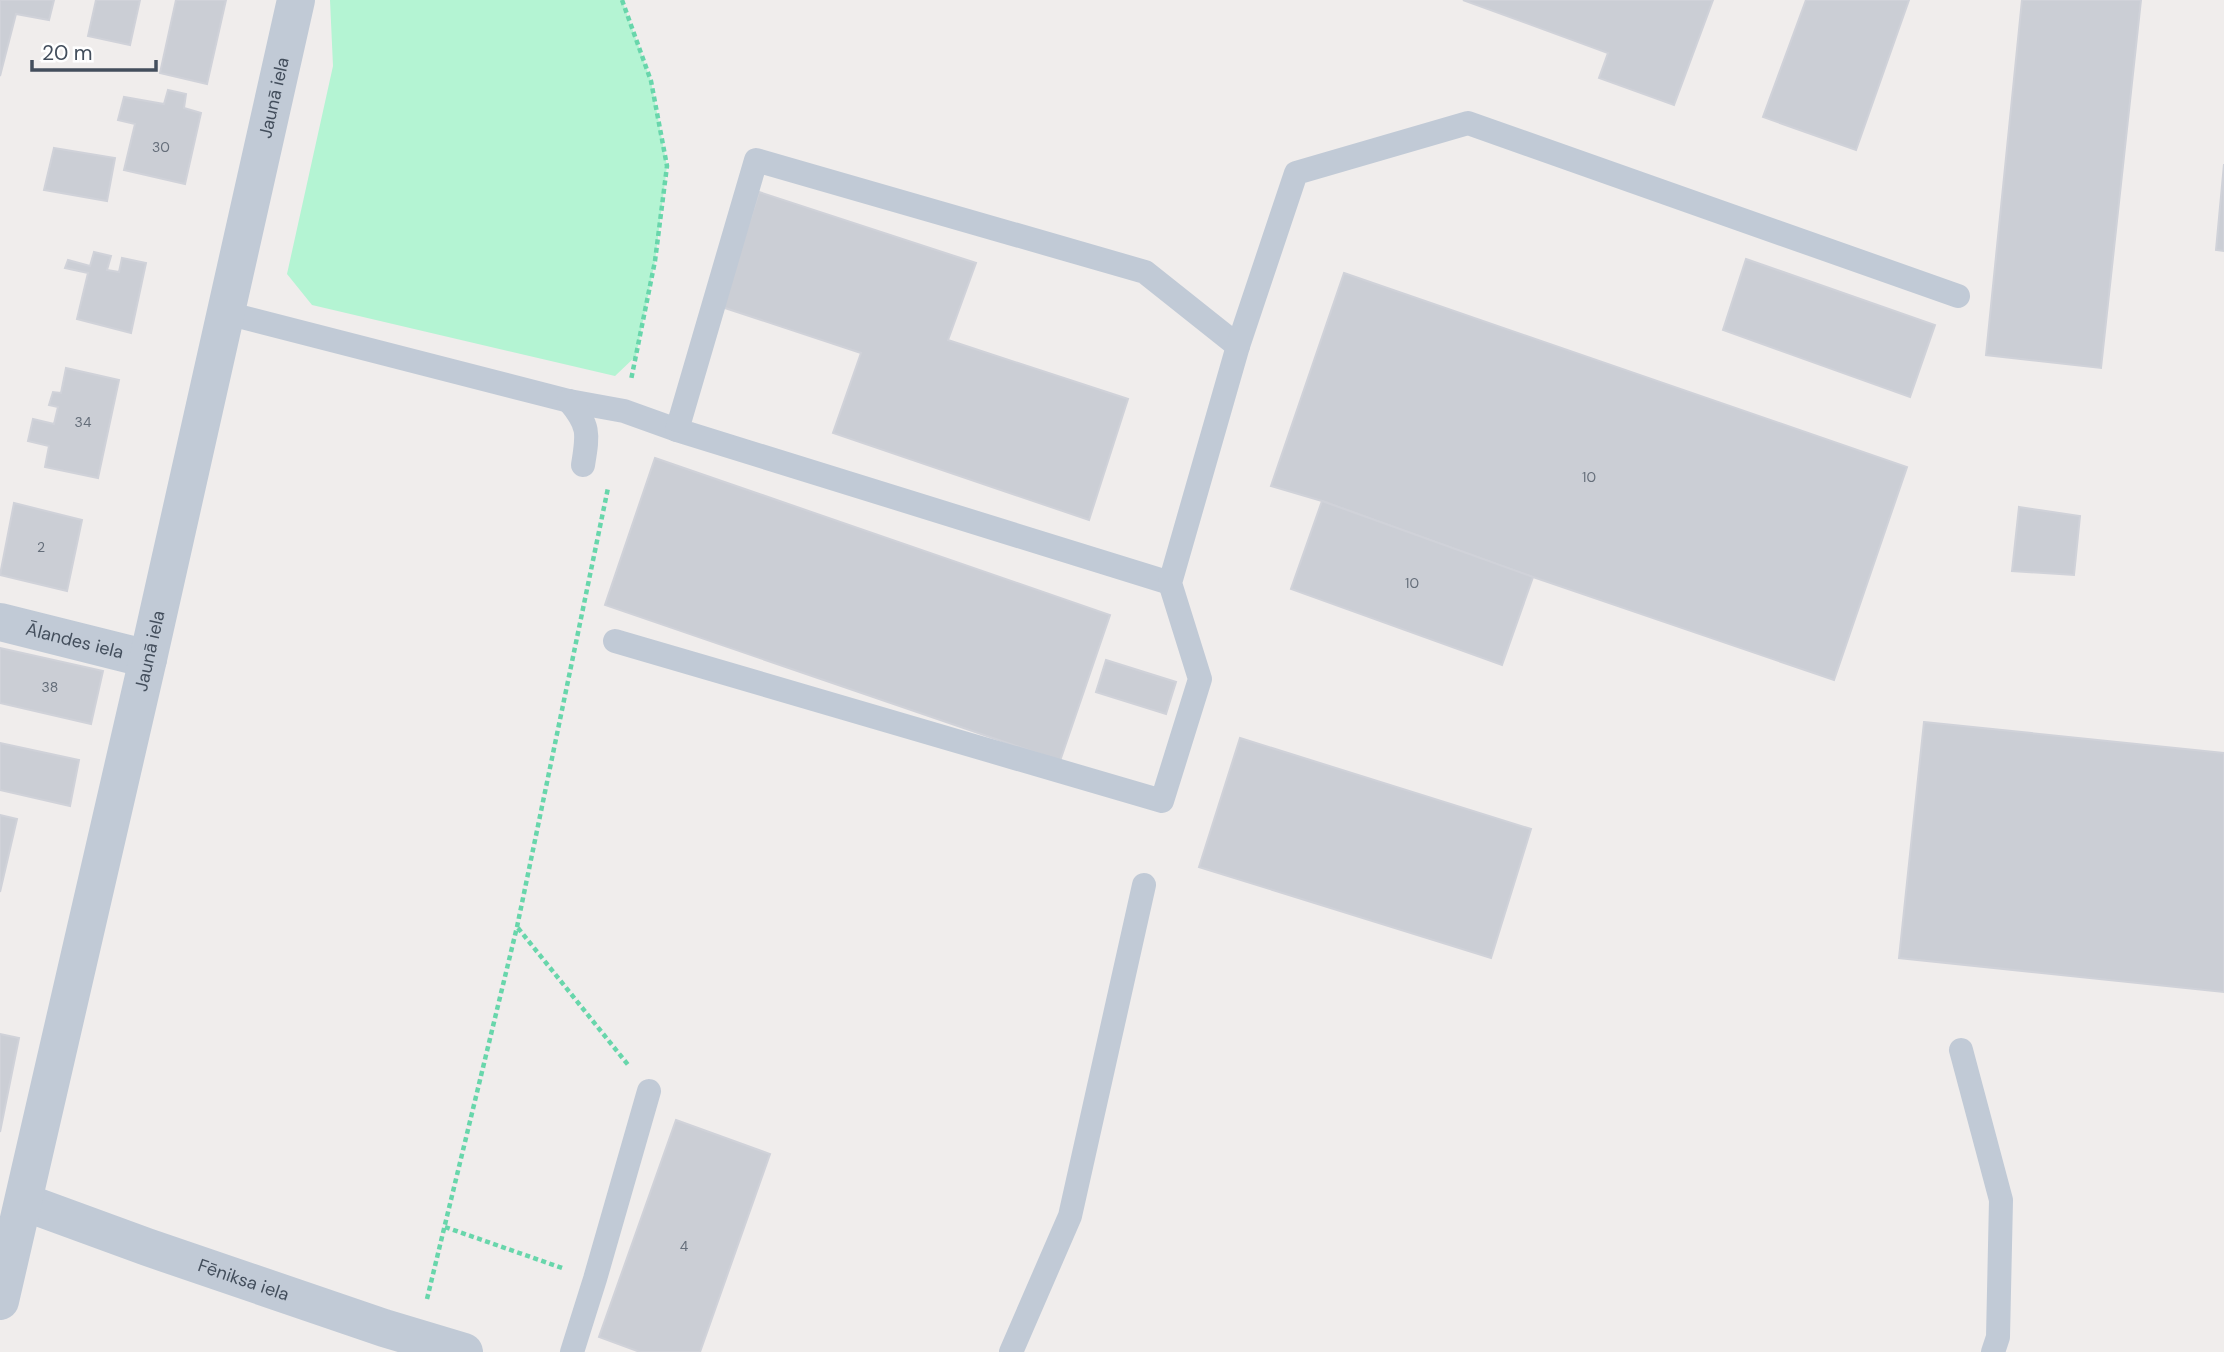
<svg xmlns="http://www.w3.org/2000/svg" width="2224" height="1352" font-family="'DM Sans',sans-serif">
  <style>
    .green { fill: #b4f4d3 }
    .building { fill: #cbced5; stroke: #d0d2d9; stroke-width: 2 }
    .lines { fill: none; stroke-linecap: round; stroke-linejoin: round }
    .path { stroke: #68d6ab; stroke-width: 4.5; stroke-dasharray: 5 3.5; stroke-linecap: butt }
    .service { stroke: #c1cad6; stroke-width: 24 }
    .minor { stroke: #c1cad6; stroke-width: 38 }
    .labels { text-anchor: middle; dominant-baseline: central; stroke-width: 6; stroke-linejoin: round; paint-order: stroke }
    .number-label { font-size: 14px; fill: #656e7a }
    .street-label { font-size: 18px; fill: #434e5c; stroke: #fff }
  </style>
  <rect width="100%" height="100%" fill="#f0edec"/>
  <path class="green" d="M 330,0 L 622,0 L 651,81 L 667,166 L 655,261 L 636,356 L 615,376 L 312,305 L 287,274 L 333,66 Z"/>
  <g class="building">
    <path d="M 0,0 L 54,0 L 49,20 L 16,14 L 0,76 Z"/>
    <path d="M 96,0 L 140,0 L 130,45 L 88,36 Z"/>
    <path d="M 176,0 L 226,0 L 207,84 L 160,73 Z"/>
    <path d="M 1463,0 L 1713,0 L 1674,105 L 1599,78 L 1608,53 Z"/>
    <path d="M 1806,0 L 1909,0 L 1856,150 L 1763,117 Z"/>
    <path d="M 2022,0 L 2141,0 L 2101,368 L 1986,355 Z"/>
    <path d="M 168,90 L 186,94 L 184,108 L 201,113 L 185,184 L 124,170 L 135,124 L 118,120 L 124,97 L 164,104 Z"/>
    <path d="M 54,148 L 115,158 L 107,201 L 44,190 Z"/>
    <path d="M 2224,164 L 2224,251 L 2216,250 Z"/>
    <path d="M 759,192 L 976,263 L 948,340 L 1128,399 L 1089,520 L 833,433 L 861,353 L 722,307 Z"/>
    <path d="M 94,252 L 111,256 L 107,270 L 119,272 L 122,258 L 146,263 L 131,333 L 77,319 L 88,273 L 65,268 L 68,260 L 90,266 Z"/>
    <path d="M 1746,259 L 1935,325 L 1910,397 L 1723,330 Z"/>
    <path d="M 1344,273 L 1907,467 L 1834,680 L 1533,577 L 1322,501 L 1271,486 Z"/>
    <path d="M 66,368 L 119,380 L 98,478 L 45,467 L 49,446 L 28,441 L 33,419 L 54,424 L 58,407 L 49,405 L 53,392 L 61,393 Z"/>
    <path d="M 655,458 L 1110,615 L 1060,761 L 605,605 Z"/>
    <path d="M 1322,501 L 1533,577 L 1502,665 L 1291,589 Z"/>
    <path d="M 14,503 L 82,520 L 67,591 L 0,575 Z"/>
    <path d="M 2019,507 L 2080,516 L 2074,575 L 2012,571 Z"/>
    <path d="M 0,648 L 103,671 L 91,724 L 0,703 Z"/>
    <path d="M 1106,660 L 1176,682 L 1166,714 L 1096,692 Z"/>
    <path d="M 1924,722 L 2224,753 L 2224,992 L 1899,958 Z"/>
    <path d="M 1240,738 L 1531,829 L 1491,958 L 1199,867 Z"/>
    <path d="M 0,743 L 79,760 L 70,806 L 0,790 Z"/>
    <path d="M 0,815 L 17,819 L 0,892 Z"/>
    <path d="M 0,1034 L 19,1038 L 0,1132 Z"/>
    <path d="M 676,1120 L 770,1154 L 700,1352 L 640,1352 L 599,1337 Z"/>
  </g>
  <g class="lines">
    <g class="path">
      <path d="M 622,0 L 651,81 L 667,166 L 655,261 L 631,380"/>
      <path d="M 518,928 L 629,1066"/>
      <path d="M 445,1227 L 565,1269"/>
      <path d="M 427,1299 L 517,927 L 608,488"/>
    </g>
    <g class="service">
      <path d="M 226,313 L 569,401 L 624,411 L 677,430"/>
      <path d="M 569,401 C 590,426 588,434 583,465"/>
      <path d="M 1170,583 L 677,430 L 756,160 L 1145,272 L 1238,346"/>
      <path d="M 615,641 L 1162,801 L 1200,679 L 1170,583 L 1238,346 L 1296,173 L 1468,123 L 1958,296"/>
      <path d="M 1961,1050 L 2001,1200 L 1998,1337 L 1993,1352"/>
      <path d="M 572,1352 L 595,1279 L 649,1091"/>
      <path d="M 1011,1352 L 1070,1216 L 1144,885"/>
    </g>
    <g class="minor">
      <path id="s1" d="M 0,622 L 148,659"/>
      <path id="s2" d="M 24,1202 L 147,1247 L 384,1328 L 464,1352"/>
      <path id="s3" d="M 0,1301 L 148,659 L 296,0"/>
    </g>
  </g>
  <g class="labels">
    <g class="number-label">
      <text x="161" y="147">30</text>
      <text x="83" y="422">34</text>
      <text x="1589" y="477">10</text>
      <text x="41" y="547">2</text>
      <text x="1412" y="583">10</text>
      <text x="50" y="687">38</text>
      <text x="684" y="1246">4</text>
    </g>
    <g class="street-label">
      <text stroke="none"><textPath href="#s3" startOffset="1234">Jaunā iela</textPath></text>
      <text stroke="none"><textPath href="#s1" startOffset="77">Ālandes iela</textPath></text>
      <text stroke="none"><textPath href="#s3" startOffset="667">Jaunā iela</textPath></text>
      <text stroke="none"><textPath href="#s2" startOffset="233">Fēniksa iela</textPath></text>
    </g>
  </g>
  <path d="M32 60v10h124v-10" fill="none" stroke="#434e5c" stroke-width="3.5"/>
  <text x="42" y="60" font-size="21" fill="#434e5c" stroke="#ffffff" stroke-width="5" paint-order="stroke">20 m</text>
</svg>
